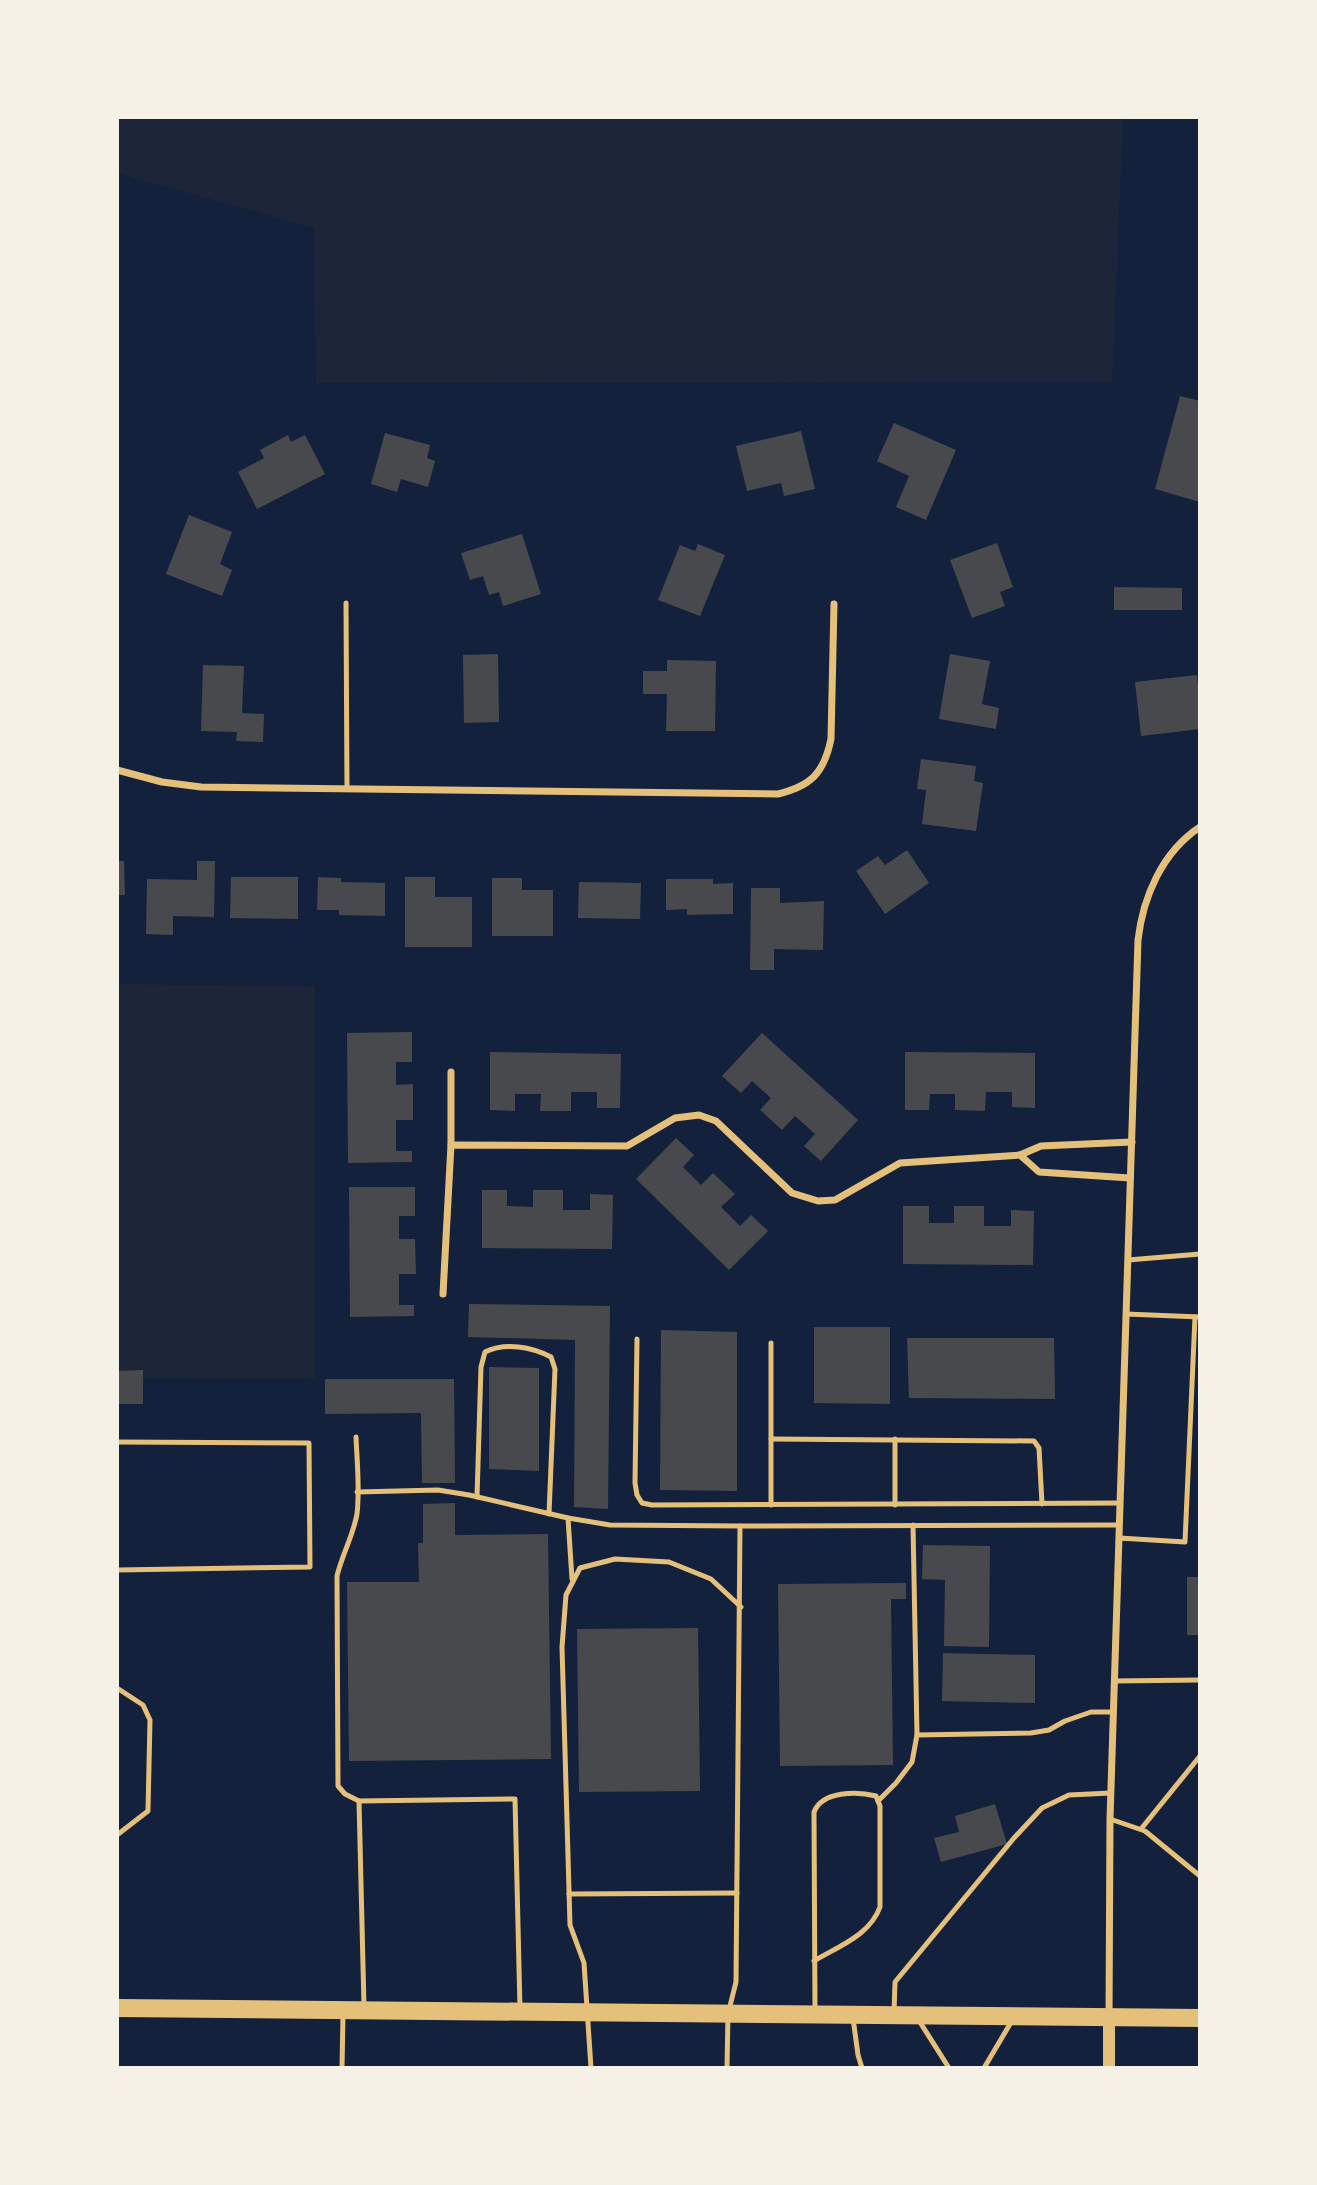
<svg xmlns="http://www.w3.org/2000/svg" width="1317" height="2185" font-family="Ubuntu,sans-serif">
  <style>
    .green { fill: #1d2539 }
    .building { fill: #48494c }
    .lines { fill: none; stroke-linecap: round; stroke-linejoin: round }
    .service { stroke: #e5c07b; stroke-width: 5 }
    .minor { stroke: #e5c07b; stroke-width: 7 }
    .tertiary { stroke: #e5c07b; stroke-width: 12 }
    .primary { stroke: #e5c07b; stroke-width: 18 }
  </style>
  <rect width="100%" height="100%" fill="#14213d"/>
  <g class="green">
    <path d="M 117,117 L 1123,117 L 1112,382 L 316,383 L 314,228 L 117,173 Z"/>
    <path d="M 117,984 L 315,987 L 315,1379 L 117,1378 Z"/>
  </g>
  <g class="building">
    <path d="M 1180,396 L 1200,401 L 1200,461 L 1198,468 L 1200,469 L 1200,502 L 1155,489 Z"/>
    <path d="M 894,423 L 956,450 L 926,520 L 896,507 L 909,476 L 877,461 Z"/>
    <path d="M 801,431 L 815,489 L 784,496 L 781,483 L 747,491 L 736,446 Z"/>
    <path d="M 385,433 L 430,445 L 427,458 L 435,461 L 428,487 L 401,479 L 397,492 L 371,484 Z"/>
    <path d="M 288,435 L 291,442 L 305,435 L 325,474 L 257,509 L 238,472 L 264,458 L 260,450 Z"/>
    <path d="M 189,515 L 232,532 L 220,564 L 232,570 L 222,596 L 166,574 Z"/>
    <path d="M 522,534 L 541,594 L 503,606 L 499,592 L 489,595 L 483,576 L 470,580 L 461,553 Z"/>
    <path d="M 997,543 L 1013,587 L 1000,592 L 1005,606 L 972,618 L 950,560 Z"/>
    <path d="M 698,544 L 725,555 L 700,616 L 658,600 L 680,545 L 695,551 Z"/>
    <path d="M 1114,587 L 1182,588 L 1182,610 L 1114,610 Z"/>
    <path d="M 498,654 L 499,722 L 464,723 L 463,655 Z"/>
    <path d="M 950,654 L 990,661 L 982,704 L 999,708 L 996,729 L 939,719 Z"/>
    <path d="M 667,660 L 716,661 L 715,731 L 666,731 L 667,694 L 643,694 L 643,671 L 667,671 Z"/>
    <path d="M 203,665 L 244,666 L 242,713 L 264,714 L 263,742 L 236,741 L 237,732 L 201,731 Z"/>
    <path d="M 1197,675 L 1200,702 L 1200,729 L 1141,736 L 1135,682 Z"/>
    <path d="M 921,759 L 976,766 L 974,781 L 983,783 L 976,831 L 922,824 L 926,790 L 917,789 Z"/>
    <path d="M 907,850 L 929,883 L 885,914 L 856,871 L 878,856 L 885,865 Z"/>
    <path d="M 117,861 L 124,861 L 125,895 L 117,895 Z"/>
    <path d="M 197,861 L 215,861 L 214,917 L 173,916 L 173,935 L 146,934 L 147,879 L 197,880 Z"/>
    <path d="M 231,877 L 298,877 L 298,919 L 230,918 Z"/>
    <path d="M 318,877 L 341,878 L 341,882 L 385,883 L 385,916 L 339,915 L 339,910 L 317,910 Z"/>
    <path d="M 405,877 L 435,877 L 435,897 L 472,897 L 472,947 L 405,947 Z"/>
    <path d="M 492,878 L 522,878 L 522,890 L 553,890 L 553,936 L 492,936 Z"/>
    <path d="M 666,879 L 713,879 L 713,884 L 733,883 L 733,914 L 687,915 L 687,909 L 666,910 Z"/>
    <path d="M 579,882 L 641,883 L 640,919 L 578,918 Z"/>
    <path d="M 751,888 L 780,888 L 780,903 L 824,901 L 823,950 L 774,949 L 774,970 L 750,970 Z"/>
    <path d="M 412,1032 L 412,1062 L 396,1062 L 396,1085 L 413,1084 L 413,1120 L 396,1120 L 396,1151 L 412,1151 L 412,1162 L 348,1163 L 347,1033 Z"/>
    <path d="M 762,1033 L 858,1120 L 821,1161 L 804,1146 L 815,1134 L 795,1116 L 782,1130 L 760,1110 L 771,1098 L 752,1081 L 741,1093 L 722,1076 Z"/>
    <path d="M 490,1052 L 621,1054 L 620,1108 L 597,1108 L 597,1092 L 571,1092 L 571,1111 L 540,1111 L 541,1094 L 515,1094 L 515,1111 L 490,1110 Z"/>
    <path d="M 905,1052 L 1035,1053 L 1035,1108 L 1012,1107 L 1012,1092 L 986,1092 L 985,1111 L 955,1110 L 955,1094 L 930,1094 L 929,1110 L 905,1110 Z"/>
    <path d="M 676,1138 L 694,1155 L 683,1167 L 701,1185 L 713,1173 L 735,1194 L 721,1207 L 740,1226 L 751,1215 L 768,1231 L 729,1270 L 636,1179 Z"/>
    <path d="M 349,1187 L 415,1187 L 415,1216 L 399,1216 L 399,1239 L 415,1239 L 416,1274 L 399,1274 L 399,1305 L 414,1305 L 414,1316 L 350,1317 Z"/>
    <path d="M 482,1190 L 507,1190 L 507,1206 L 533,1207 L 533,1190 L 563,1190 L 563,1210 L 590,1210 L 590,1194 L 613,1195 L 612,1249 L 482,1248 Z"/>
    <path d="M 903,1206 L 929,1206 L 929,1223 L 954,1223 L 954,1206 L 984,1206 L 984,1226 L 1011,1226 L 1011,1210 L 1034,1211 L 1033,1265 L 903,1264 Z"/>
    <path d="M 469,1304 L 610,1306 L 608,1509 L 574,1507 L 575,1340 L 468,1337 Z"/>
    <path d="M 814,1327 L 890,1327 L 890,1404 L 814,1403 Z"/>
    <path d="M 661,1330 L 737,1332 L 737,1491 L 660,1490 Z"/>
    <path d="M 907,1338 L 1054,1338 L 1055,1399 L 909,1398 Z"/>
    <path d="M 489,1367 L 539,1368 L 539,1471 L 489,1469 Z"/>
    <path d="M 143,1370 L 143,1404 L 117,1404 L 117,1371 Z"/>
    <path d="M 325,1379 L 454,1379 L 455,1483 L 422,1483 L 421,1413 L 325,1414 Z"/>
    <path d="M 455,1503 L 455,1535 L 548,1534 L 551,1759 L 349,1761 L 347,1582 L 419,1582 L 418,1543 L 423,1543 L 423,1504 Z"/>
    <path d="M 923,1545 L 990,1546 L 989,1647 L 944,1646 L 945,1580 L 922,1579 Z"/>
    <rect x="1187" y="1577" width="13" height="58"/>
    <path d="M 906,1583 L 906,1599 L 891,1599 L 893,1765 L 780,1766 L 778,1584 Z"/>
    <path d="M 698,1628 L 700,1791 L 579,1792 L 577,1629 Z"/>
    <path d="M 943,1653 L 1035,1655 L 1035,1703 L 942,1701 Z"/>
    <path d="M 995,1804 L 1007,1844 L 941,1862 L 934,1838 L 959,1832 L 955,1816 Z"/>
  </g>
  <g class="lines">
    <g class="service">
      <path d="M 346,603 L 347,789"/>
      <path d="M 1128,1260 L 1200,1254"/>
      <path d="M 1126,1314 L 1200,1317"/>
      <path d="M 637,1339 L 635,1483 L 637,1495 L 642,1503 L 652,1505 L 1120,1503"/>
      <path d="M 771,1343 L 771,1505"/>
      <path d="M 356,1437 C 357,1462 360,1489 357,1514 C 353,1536 342,1555 337,1576 L 338,1786 L 345,1794 L 359,1801"/>
      <path d="M 771,1439 L 1034,1441 L 1039,1448 L 1042,1504"/>
      <path d="M 895,1439 L 895,1505"/>
      <path d="M 117,1442 L 309,1443 L 310,1567 L 117,1570"/>
      <path d="M 357,1492 L 438,1490 L 469,1495 L 568,1518 L 610,1525 L 740,1526"/>
      <path d="M 477,1497 L 481,1367 L 485,1352 C 505,1342 532,1347 551,1357 L 555,1369 L 549,1514"/>
      <path d="M 568,1518 L 572,1579"/>
      <path d="M 913,1525 L 917,1735"/>
      <path d="M 1119,1538 L 1185,1542 L 1195,1317"/>
      <path d="M 1114,1681 L 1200,1680"/>
      <path d="M 117,1688 L 143,1705 L 150,1720 L 148,1811 L 117,1835"/>
      <path d="M 878,1801 L 896,1783 L 912,1762 L 917,1735 L 1031,1733 L 1049,1730 L 1065,1721 L 1091,1712 L 1113,1712"/>
      <path d="M 1110,1819 L 1145,1831 L 1200,1876"/>
      <path d="M 1141,1829 L 1200,1756"/>
      <path d="M 569,1894 L 737,1893"/>
      <path d="M 814,1961 C 839,1946 870,1935 880,1907 L 880,1806 L 876,1796 C 857,1791 822,1791 814,1812 L 815,2011"/>
      <path d="M 364,2006 L 359,1801 L 515,1799 L 520,2009"/>
      <path d="M 894,2013 L 895,1982 L 1014,1838 L 1042,1808 L 1069,1795 L 1111,1793"/>
      <path d="M 853,2018 L 858,2055 L 862,2068"/>
      <path d="M 918,2019 L 949,2068"/>
      <path d="M 342,2068 L 343,2015"/>
      <path d="M 591,2068 L 584,1963 L 570,1925 L 562,1647 L 566,1595 L 580,1568 L 615,1559 L 669,1562 L 711,1579 L 741,1607"/>
      <path d="M 727,2068 L 728,2014 L 736,1982 L 740,1526 L 1119,1525"/>
      <path d="M 984,2068 L 1013,2019"/>
    </g>
    <g class="minor">
      <path d="M 117,770 L 162,782 L 201,787 L 778,794 C 811,786 824,773 831,739 L 834,604"/>
      <path d="M 451,1145 L 451,1072"/>
      <path d="M 1020,1155 L 1039,1172 L 1130,1178"/>
      <path d="M 443,1294 L 451,1145 L 627,1146 L 675,1118 L 699,1115 L 716,1121 L 792,1193 L 818,1201 L 835,1200 L 900,1163 L 1020,1155 L 1041,1146 L 1132,1142"/>
      <path d="M 1109,2017 L 1110,1819 L 1138,940 C 1143,897 1162,852 1200,827"/>
    </g>
    <path class="tertiary" d="M 1109,2018 L 1109,2068"/>
    <path class="primary" d="M 117,2008 L 1200,2018"/>
  </g>
  <rect width="1317" height="2185" fill="none" stroke="#f6f1e7" stroke-width="238"/>
</svg>
